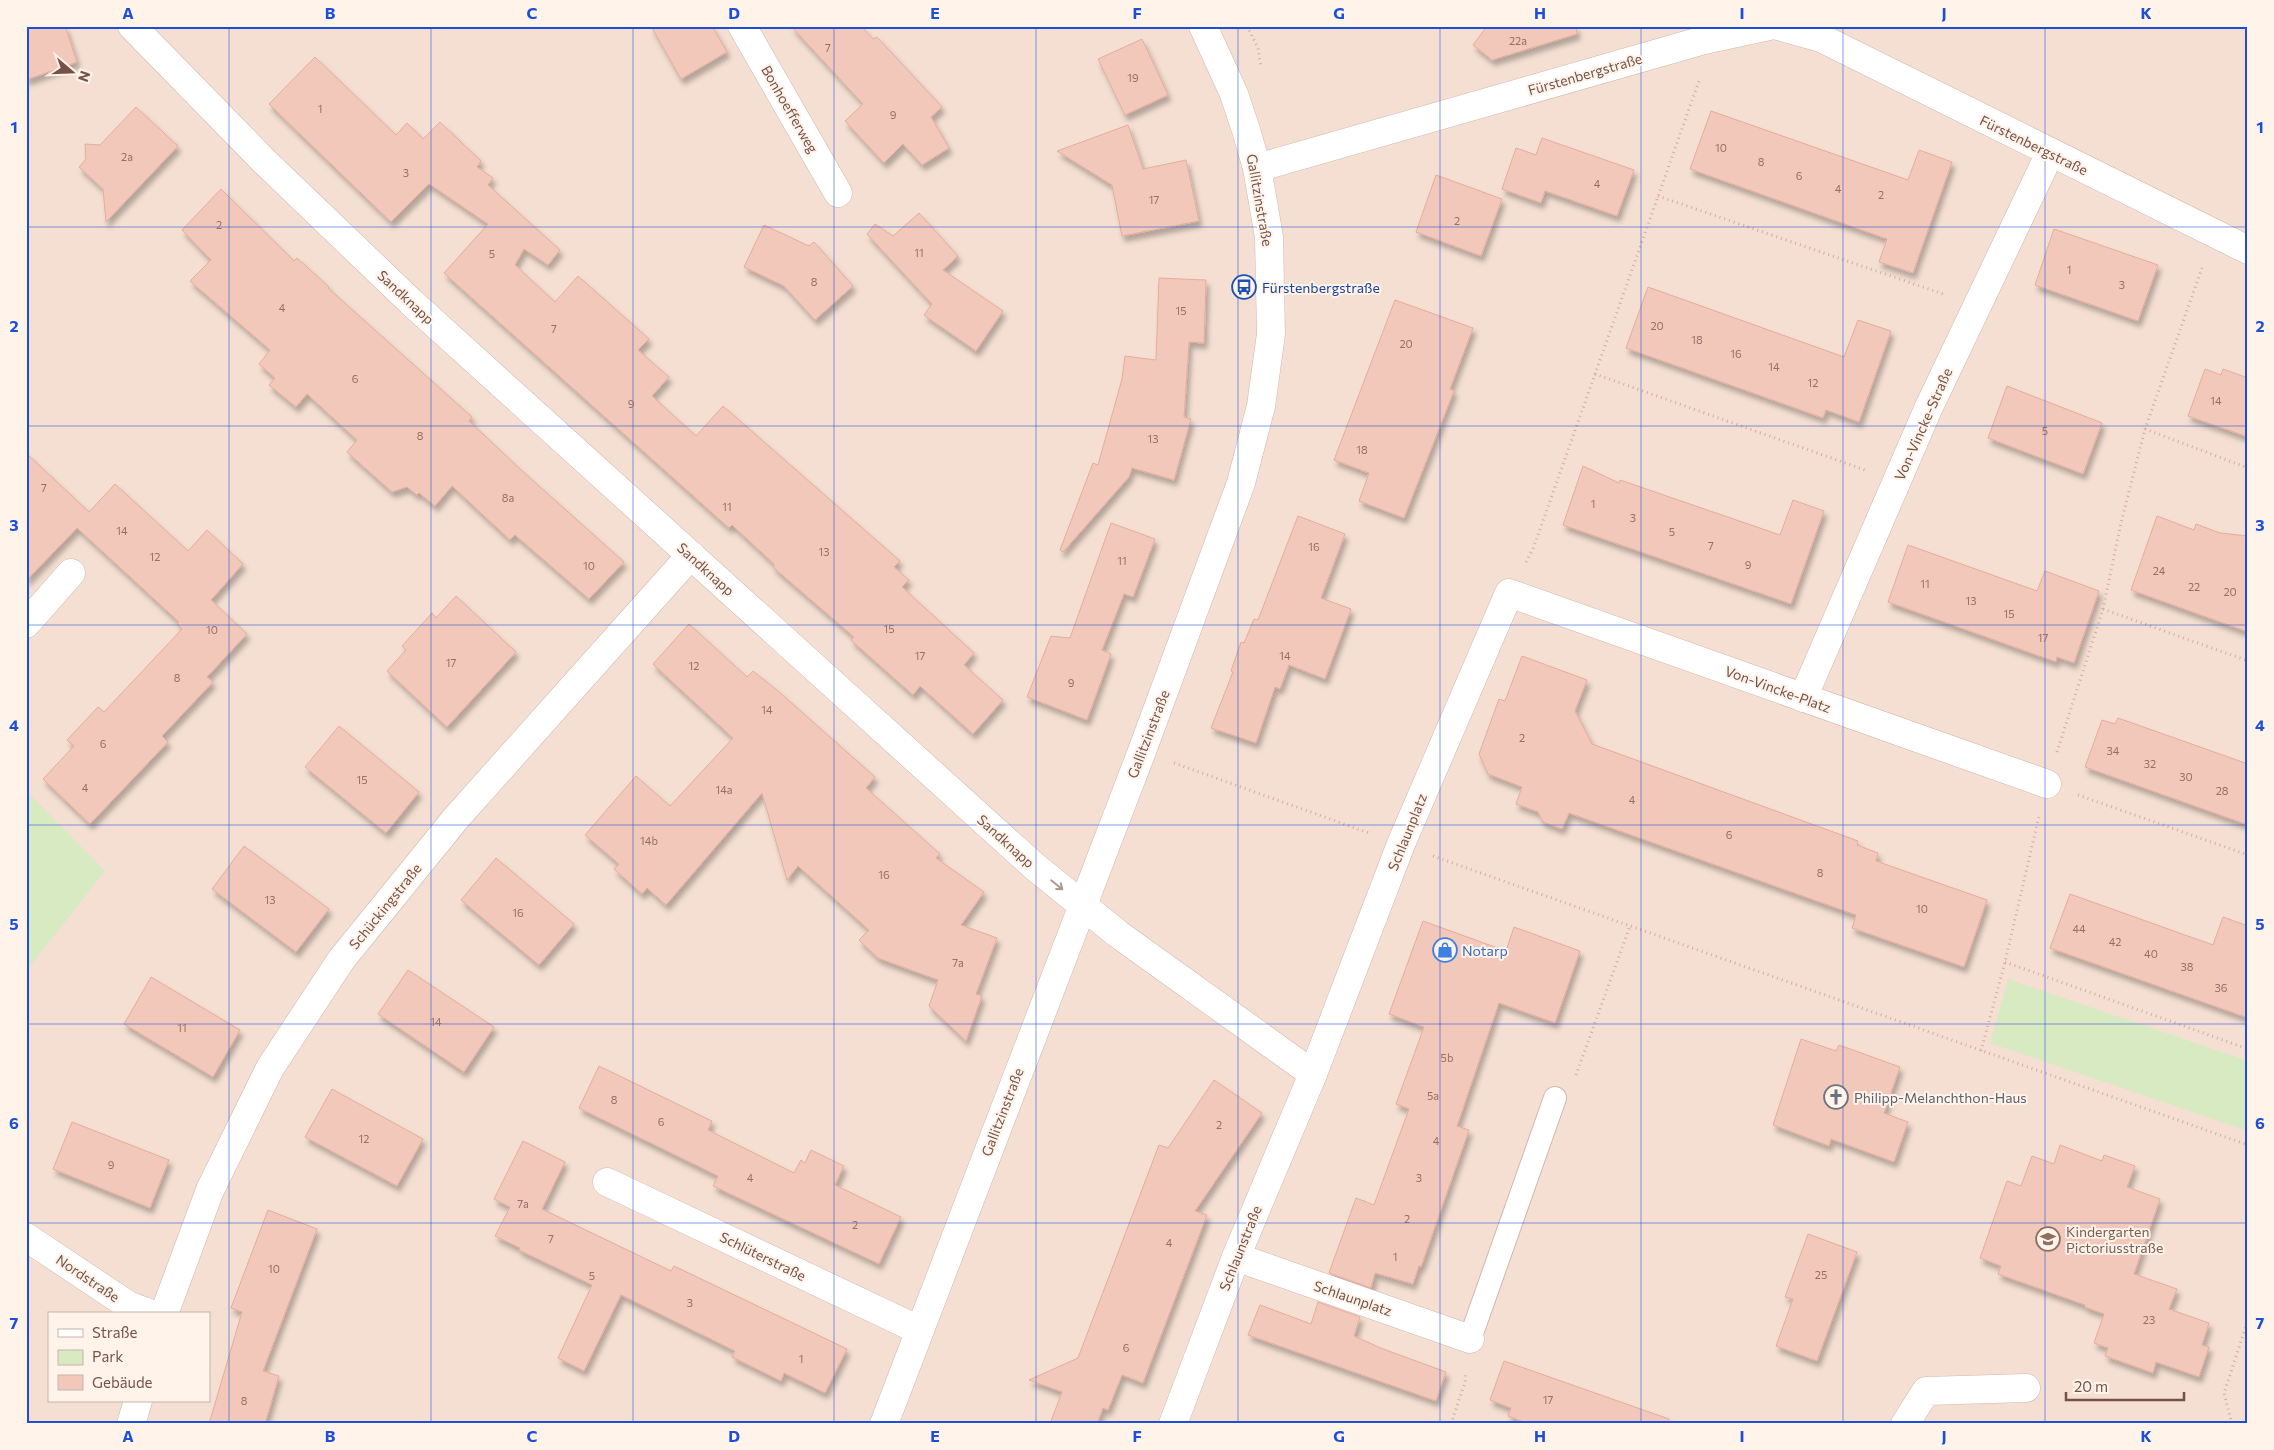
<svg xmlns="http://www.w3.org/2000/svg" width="2274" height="1450" font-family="Commissioner,sans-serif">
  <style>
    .residential { fill: #f4dfd2; fill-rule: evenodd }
    .green { fill: #d8eac2 }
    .building { fill: #f2c8bb; stroke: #e5ac9b; filter: url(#shadow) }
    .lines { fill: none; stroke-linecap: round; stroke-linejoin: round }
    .service-casing { stroke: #d0b7ad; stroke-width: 24 }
    .minor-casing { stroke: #d0b7ad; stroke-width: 29 }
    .tertiary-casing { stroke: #d0b7ad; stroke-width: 29 }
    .path { stroke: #d7ab9e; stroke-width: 3; stroke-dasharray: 1 4; stroke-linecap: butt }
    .service { stroke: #fff; stroke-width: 22 }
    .minor { stroke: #fff; stroke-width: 28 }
    .tertiary { stroke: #fff; stroke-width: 28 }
    .oneway { stroke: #ac9792 }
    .grid { fill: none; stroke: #1d4ed8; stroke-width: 1; stroke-opacity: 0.55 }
    .labels { text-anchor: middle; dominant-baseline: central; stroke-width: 4; stroke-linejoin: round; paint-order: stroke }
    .number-label { font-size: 11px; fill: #947066 }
    .street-label { font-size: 14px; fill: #755249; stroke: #fff3ea }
    .transit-label { font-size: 14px; fill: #164399; stroke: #fff3ea; text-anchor: start }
    .shop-label { font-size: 14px; fill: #366cbe; stroke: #fff3ea; text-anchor: start }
    .worship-label { font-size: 14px; fill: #5b616d; stroke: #fff3ea; text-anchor: start }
    .education-label { font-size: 14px; fill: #785e54; stroke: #fff3ea; text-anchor: start }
    .neatline { fill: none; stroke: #1d4ed8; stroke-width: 2 }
    .grid-label { font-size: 16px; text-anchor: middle; font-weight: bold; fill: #1d4ed8 }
  </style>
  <defs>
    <filter id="shadow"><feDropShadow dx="3" dy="5.5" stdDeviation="2.5" flood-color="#0004"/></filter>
  </defs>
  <rect width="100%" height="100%" fill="#fcefe4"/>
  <path class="residential" d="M 26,26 L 2248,26 L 2248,1424 L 26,1424 ZM 49,1314 L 209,1314 L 209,1401 L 49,1401 Z"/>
  <g class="green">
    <path d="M 26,791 L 105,871 L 26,971 Z"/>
    <path d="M 2008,979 L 2248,1061 L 2248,1131 L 1990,1043 Z"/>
  </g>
  <g class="building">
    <path d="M 26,26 L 65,26 L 77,62 L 26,80 Z"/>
    <path d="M 651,26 L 712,26 L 727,52 L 681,79 Z"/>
    <path d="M 791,26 L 861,26 L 873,39 L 877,37 L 942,107 L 931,117 L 949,148 L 922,165 L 903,144 L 884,163 L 845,121 L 863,104 Z"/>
    <path d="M 1487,26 L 1576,26 L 1577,34 L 1492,60 L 1473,45 Z"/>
    <path d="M 1142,39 L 1168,95 L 1125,115 L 1098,59 Z"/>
    <path d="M 315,57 L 396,135 L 407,123 L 423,139 L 440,122 L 481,161 L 477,167 L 493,178 L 488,185 L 560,250 L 548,265 L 524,249 L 515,265 L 555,302 L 578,276 L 649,339 L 638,350 L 669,377 L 652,396 L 696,436 L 723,406 L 900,561 L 894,567 L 909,580 L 902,587 L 974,653 L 964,665 L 1003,700 L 973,734 L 920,686 L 913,695 L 851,640 L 854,637 L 774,568 L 774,564 L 732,525 L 729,528 L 444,273 L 488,224 L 429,184 L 391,222 L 269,104 Z"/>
    <path d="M 136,107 L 178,146 L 106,222 L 103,189 L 79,167 L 86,159 L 85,144 L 100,145 Z"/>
    <path d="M 1711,111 L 1908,180 L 1919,150 L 1952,162 L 1913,273 L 1879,262 L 1887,239 L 1690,169 Z"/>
    <path d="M 1128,125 L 1143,169 L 1186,160 L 1199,221 L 1122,236 L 1112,185 L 1057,151 Z"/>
    <path d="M 1542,138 L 1634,170 L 1617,216 L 1545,191 L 1541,203 L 1502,189 L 1516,148 L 1536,155 Z"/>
    <path d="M 1436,175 L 1502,199 L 1481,256 L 1416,232 Z"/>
    <path d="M 221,189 L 294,261 L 297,258 L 329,287 L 328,288 L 472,417 L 469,421 L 520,469 L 624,562 L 589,599 L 515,535 L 510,540 L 452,486 L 435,506 L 419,493 L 417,495 L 407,487 L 392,492 L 347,452 L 357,440 L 307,394 L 296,407 L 269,385 L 275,378 L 259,364 L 270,350 L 190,281 L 211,260 L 182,230 Z"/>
    <path d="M 919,213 L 958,256 L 943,270 L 1003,311 L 976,351 L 924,315 L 932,304 L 867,234 L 875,224 L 893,236 Z"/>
    <path d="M 764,225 L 809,246 L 814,242 L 853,286 L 815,320 L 784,286 L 744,267 Z"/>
    <path d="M 2054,229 L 2158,265 L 2138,321 L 2035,285 Z"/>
    <path d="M 1159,278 L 1206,280 L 1204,343 L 1189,342 L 1184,417 L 1191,419 L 1174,480 L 1132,468 L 1129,477 L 1063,552 L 1060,550 L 1093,463 L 1098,465 L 1122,379 L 1125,356 L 1156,360 Z"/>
    <path d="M 1648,287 L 1844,357 L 1858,320 L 1891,331 L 1859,422 L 1826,410 L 1823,418 L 1626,348 Z"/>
    <path d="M 1395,300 L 1473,328 L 1450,389 L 1454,391 L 1404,518 L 1359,501 L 1369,473 L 1334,460 Z"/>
    <path d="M 2205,369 L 2221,375 L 2223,369 L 2248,378 L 2248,437 L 2188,416 Z"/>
    <path d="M 2007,386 L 2102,423 L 2083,474 L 1988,438 Z"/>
    <path d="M 26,453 L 89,512 L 115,484 L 188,551 L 207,530 L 243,564 L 211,600 L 247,634 L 207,677 L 213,682 L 162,736 L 168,742 L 90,824 L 43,779 L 74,746 L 67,740 L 98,707 L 104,712 L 182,629 L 177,624 L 179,622 L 77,528 L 26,581 Z"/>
    <path d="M 1583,466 L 1619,483 L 1620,480 L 1780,535 L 1793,500 L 1824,511 L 1791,604 L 1563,525 Z"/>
    <path d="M 1298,516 L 1345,534 L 1321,598 L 1351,609 L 1325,679 L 1289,665 L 1280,689 L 1275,687 L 1256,743 L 1211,728 L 1233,672 L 1231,671 L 1241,642 L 1244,643 L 1254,619 L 1258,620 Z"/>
    <path d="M 2157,516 L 2194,530 L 2196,524 L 2220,533 L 2248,536 L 2248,632 L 2131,590 Z"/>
    <path d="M 1111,523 L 1155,539 L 1133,597 L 1124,594 L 1102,650 L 1111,654 L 1087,720 L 1027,697 L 1051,636 L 1070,638 Z"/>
    <path d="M 1908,545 L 2037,591 L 2045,571 L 2099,591 L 2074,663 L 2057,657 L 2056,662 L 1888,602 Z"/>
    <path d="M 456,596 L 516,652 L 447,727 L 387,671 L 406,650 L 402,646 L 432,613 L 436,618 Z"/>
    <path d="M 689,624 L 747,677 L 753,671 L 778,691 L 875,777 L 866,788 L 940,854 L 936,858 L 984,892 L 961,925 L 997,938 L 976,994 L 982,996 L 966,1041 L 929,1006 L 938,980 L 878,958 L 859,940 L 869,930 L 798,866 L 787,880 L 762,793 L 666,905 L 647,888 L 642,894 L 614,869 L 619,864 L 585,835 L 636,776 L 670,806 L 733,738 L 653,664 Z"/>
    <path d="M 1522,656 L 1587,680 L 1575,711 L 1592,744 L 1858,841 L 1857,845 L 1878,853 L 1876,861 L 1987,900 L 1964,967 L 1852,928 L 1856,915 L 1569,813 L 1562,829 L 1543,822 L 1538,812 L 1516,804 L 1522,787 L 1488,774 L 1479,754 L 1499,699 L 1505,701 Z"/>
    <path d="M 2118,718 L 2248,764 L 2248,825 L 2085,767 L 2102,720 L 2115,724 Z"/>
    <path d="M 339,726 L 419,792 L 386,833 L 305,767 Z"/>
    <path d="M 244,846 L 329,909 L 296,952 L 212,889 Z"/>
    <path d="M 496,858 L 574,924 L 539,965 L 461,900 Z"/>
    <path d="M 2070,894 L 2213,945 L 2223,917 L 2248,926 L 2248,1018 L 2050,948 Z"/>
    <path d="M 1423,921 L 1506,951 L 1514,927 L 1580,951 L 1555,1023 L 1499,1003 L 1457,1126 L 1469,1130 L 1421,1267 L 1419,1266 L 1413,1284 L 1375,1273 L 1371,1288 L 1329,1273 L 1356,1198 L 1374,1205 L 1409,1109 L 1396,1104 L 1424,1027 L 1389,1014 Z"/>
    <path d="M 408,970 L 494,1027 L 464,1072 L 378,1014 Z"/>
    <path d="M 151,977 L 240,1030 L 213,1077 L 124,1024 Z"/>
    <path d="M 1801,1039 L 1836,1051 L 1839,1045 L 1900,1067 L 1884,1113 L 1908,1122 L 1894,1162 L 1831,1139 L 1829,1146 L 1773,1125 Z"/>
    <path d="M 599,1066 L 712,1121 L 708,1130 L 794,1173 L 801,1160 L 805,1163 L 811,1150 L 844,1166 L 835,1185 L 901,1217 L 879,1264 L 713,1186 L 718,1176 L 579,1108 Z"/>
    <path d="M 1214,1080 L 1262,1113 L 1195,1211 L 1207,1215 L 1143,1383 L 1122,1375 L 1108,1410 L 1103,1408 L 1097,1424 L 1050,1424 L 1062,1392 L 1029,1380 L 1078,1358 L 1159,1145 L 1168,1148 Z"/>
    <path d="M 332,1089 L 423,1139 L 397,1186 L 305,1137 Z"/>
    <path d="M 72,1122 L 169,1160 L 150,1208 L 53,1169 Z"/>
    <path d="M 523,1141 L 565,1162 L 542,1209 L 671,1271 L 674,1266 L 847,1349 L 825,1393 L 784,1373 L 781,1381 L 732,1357 L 735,1351 L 621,1295 L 584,1371 L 558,1358 L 592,1285 L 519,1250 L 520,1248 L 495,1236 L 510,1207 L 494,1199 Z"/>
    <path d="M 2060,1145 L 2102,1161 L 2104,1155 L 2135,1166 L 2127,1187 L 2160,1199 L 2134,1274 L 2177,1289 L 2169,1309 L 2209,1323 L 2202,1345 L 2209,1347 L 2199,1377 L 2156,1362 L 2153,1373 L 2105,1356 L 2108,1348 L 2094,1343 L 2104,1314 L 2085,1307 L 2085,1305 L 1998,1274 L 2001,1266 L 1980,1258 L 2007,1181 L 2021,1186 L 2032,1156 L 2054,1164 Z"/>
    <path d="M 268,1210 L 317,1229 L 263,1371 L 279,1376 L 265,1424 L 209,1424 L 242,1312 L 231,1308 Z"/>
    <path d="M 1808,1234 L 1857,1252 L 1817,1361 L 1776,1346 L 1793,1299 L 1785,1297 Z"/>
    <path d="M 1318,1302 L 1360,1317 L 1354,1336 L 1383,1349 L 1446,1372 L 1436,1401 L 1248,1335 L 1260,1305 L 1311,1324 Z"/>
    <path d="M 1504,1361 L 1669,1419 L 1668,1424 L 1529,1424 L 1508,1416 L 1511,1408 L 1490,1400 Z"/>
  </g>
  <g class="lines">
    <g class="service-casing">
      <path id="service" d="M 1470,1339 L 1555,1098"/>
    </g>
    <g class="minor-casing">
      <g id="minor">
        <path d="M 132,26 L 264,161 L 411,302 L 1034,866 L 1118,934 L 1313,1074"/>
        <path d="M 742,26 L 838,193"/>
        <path d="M 1778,26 L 1821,38 L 2248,250"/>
        <path d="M 1257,168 L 1704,40 L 1769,26"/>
        <path d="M 26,624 L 71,573"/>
        <path d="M 1803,698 L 1928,409 L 2050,153"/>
        <path d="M 607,1182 L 919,1330"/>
        <path d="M 26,1237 L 128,1305 L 152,1314"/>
        <path d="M 1236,1257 L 1470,1339"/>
        <path d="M 164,1314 L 210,1190 L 270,1068 L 341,960 L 457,817 L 691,555"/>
        <path d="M 131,1424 L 138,1401"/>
        <path d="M 1173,1424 L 1236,1257 L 1313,1074 L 1401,844 L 1509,593 L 2047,784"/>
        <path d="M 1905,1424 L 1926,1391 L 2026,1388"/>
      </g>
    </g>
    <g class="tertiary-casing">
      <path id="tertiary" d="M 884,1424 L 1142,751 L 1241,483 L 1261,406 L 1271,334 L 1269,237 L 1257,168 L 1246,130 L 1234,94 L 1203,26"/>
    </g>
    <g class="path">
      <path d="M 1247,26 L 1258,48 L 1261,67"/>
      <path d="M 1658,196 L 1946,295"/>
      <path d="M 1595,374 L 1865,470"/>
      <path d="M 2145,429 L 2248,468"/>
      <path d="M 1526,562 L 1533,549 L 1700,78"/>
      <path d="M 2103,609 L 2248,661"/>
      <path d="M 2057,752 L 2103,609 L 2121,523 L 2145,429 L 2203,265"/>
      <path d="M 1174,763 L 1369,833"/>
      <path d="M 2078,795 L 2248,855"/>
      <path d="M 1433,856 L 2248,1145"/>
      <path d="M 2005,962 L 2248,1049"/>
      <path d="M 1981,1051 L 2005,962 L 2039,816"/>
      <path d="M 1576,1075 L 1630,926"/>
      <path d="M 1451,1424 L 1465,1382 L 1466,1372"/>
      <path d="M 2232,1424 L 2224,1393 L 2248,1320"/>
    </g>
    <use href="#service" class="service"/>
    <use href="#minor" class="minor"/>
    <use href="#tertiary" class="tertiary"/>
  </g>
  <defs><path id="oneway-shaft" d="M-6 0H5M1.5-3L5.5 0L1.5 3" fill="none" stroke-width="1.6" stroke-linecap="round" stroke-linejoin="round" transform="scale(1.25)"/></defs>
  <use class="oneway" href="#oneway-shaft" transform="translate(1057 885) rotate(39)"/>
  <path class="grid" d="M 229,26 L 229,1424M 431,26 L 431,1424M 633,26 L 633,1424M 834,26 L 834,1424M 1036,26 L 1036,1424M 1238,26 L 1238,1424M 1440,26 L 1440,1424M 1641,26 L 1641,1424M 1843,26 L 1843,1424M 2045,26 L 2045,1424M 26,227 L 2248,227M 26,426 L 2248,426M 26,625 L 2248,625M 26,825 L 2248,825M 26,1024 L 2248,1024M 26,1223 L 2248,1223"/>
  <defs>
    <g id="bus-ring" transform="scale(1.25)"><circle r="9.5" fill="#fff3ea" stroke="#1a4fb4" stroke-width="1.5"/><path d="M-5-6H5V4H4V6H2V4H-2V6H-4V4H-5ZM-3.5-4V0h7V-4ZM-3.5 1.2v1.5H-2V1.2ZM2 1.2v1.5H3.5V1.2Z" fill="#1a4fb4"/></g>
    <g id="shop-ring" transform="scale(1.25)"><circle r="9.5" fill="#fff3ea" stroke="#3f7fe0" stroke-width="1.5"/><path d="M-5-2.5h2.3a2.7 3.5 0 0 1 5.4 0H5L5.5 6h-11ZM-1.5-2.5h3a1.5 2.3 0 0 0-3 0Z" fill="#3f7fe0"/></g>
    <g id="church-ring" transform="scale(1.25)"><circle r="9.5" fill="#fff3ea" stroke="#6b7280" stroke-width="1.5"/><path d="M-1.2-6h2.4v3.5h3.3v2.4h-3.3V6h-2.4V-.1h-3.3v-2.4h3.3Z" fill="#6b7280"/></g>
    <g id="school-ring" transform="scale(1.25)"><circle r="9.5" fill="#fff3ea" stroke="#8d6e63" stroke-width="1.5"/><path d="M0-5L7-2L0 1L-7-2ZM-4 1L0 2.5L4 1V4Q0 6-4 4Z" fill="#8d6e63"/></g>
  </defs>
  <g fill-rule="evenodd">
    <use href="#bus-ring" x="1244" y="287"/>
    <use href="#shop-ring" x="1445" y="950"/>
    <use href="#church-ring" x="1836" y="1097"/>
    <use href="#school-ring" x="2048" y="1239"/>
  </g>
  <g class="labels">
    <g class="number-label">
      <text x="1518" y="40">22a</text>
      <text x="828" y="47">7</text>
      <text x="1133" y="77">19</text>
      <text x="320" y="108">1</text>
      <text x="893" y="114">9</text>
      <text x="1721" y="147">10</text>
      <text x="127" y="156">2a</text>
      <text x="1761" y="161">8</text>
      <text x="406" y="172">3</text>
      <text x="1799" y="175">6</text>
      <text x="1597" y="183">4</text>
      <text x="1838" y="188">4</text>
      <text x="1881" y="194">2</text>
      <text x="1154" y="199">17</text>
      <text x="1457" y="220">2</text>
      <text x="219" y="224">2</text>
      <text x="919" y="252">11</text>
      <text x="492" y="253">5</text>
      <text x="2069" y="269">1</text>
      <text x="814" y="281">8</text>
      <text x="2122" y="284">3</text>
      <text x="282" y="307">4</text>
      <text x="1181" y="310">15</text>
      <text x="1657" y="325">20</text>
      <text x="554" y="328">7</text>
      <text x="1697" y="339">18</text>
      <text x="1406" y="343">20</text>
      <text x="1736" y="353">16</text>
      <text x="1774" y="366">14</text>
      <text x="355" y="378">6</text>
      <text x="1813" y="382">12</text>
      <text x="2216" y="400">14</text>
      <text x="631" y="403">9</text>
      <text x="2045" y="430">5</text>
      <text x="420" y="435">8</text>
      <text x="1153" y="438">13</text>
      <text x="1362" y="449">18</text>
      <text x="44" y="487">7</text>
      <text x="508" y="497">8a</text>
      <text x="1593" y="503">1</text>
      <text x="727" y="506">11</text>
      <text x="1633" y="517">3</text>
      <text x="122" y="530">14</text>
      <text x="1672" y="531">5</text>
      <text x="1711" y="545">7</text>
      <text x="1314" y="546">16</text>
      <text x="824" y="551">13</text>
      <text x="155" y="556">12</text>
      <text x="1122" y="560">11</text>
      <text x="1748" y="564">9</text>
      <text x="589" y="565">10</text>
      <text x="2159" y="570">24</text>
      <text x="1925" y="583">11</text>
      <text x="2194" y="586">22</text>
      <text x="2230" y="591">20</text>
      <text x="1971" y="600">13</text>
      <text x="2009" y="613">15</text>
      <text x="889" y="628">15</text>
      <text x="212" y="629">10</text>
      <text x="2043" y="637">17</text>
      <text x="920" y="655">17</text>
      <text x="1285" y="655">14</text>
      <text x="451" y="662">17</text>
      <text x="694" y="665">12</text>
      <text x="177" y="677">8</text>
      <text x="1071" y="682">9</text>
      <text x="767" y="709">14</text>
      <text x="1522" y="737">2</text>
      <text x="103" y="743">6</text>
      <text x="2113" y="750">34</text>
      <text x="2150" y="763">32</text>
      <text x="2186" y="776">30</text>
      <text x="362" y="779">15</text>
      <text x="85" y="787">4</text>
      <text x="724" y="789">14a</text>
      <text x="2222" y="790">28</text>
      <text x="1632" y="799">4</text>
      <text x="1729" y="834">6</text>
      <text x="649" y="840">14b</text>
      <text x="1820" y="872">8</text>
      <text x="884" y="874">16</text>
      <text x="270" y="899">13</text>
      <text x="1922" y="908">10</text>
      <text x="518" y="912">16</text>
      <text x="2079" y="928">44</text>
      <text x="2115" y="941">42</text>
      <text x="2151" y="953">40</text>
      <text x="958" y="962">7a</text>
      <text x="2187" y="966">38</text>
      <text x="2221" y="987">36</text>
      <text x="436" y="1021">14</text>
      <text x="182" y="1027">11</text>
      <text x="1447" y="1057">5b</text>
      <text x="1433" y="1095">5a</text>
      <text x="614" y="1099">8</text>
      <text x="661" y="1121">6</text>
      <text x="1219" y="1124">2</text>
      <text x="364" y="1138">12</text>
      <text x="1436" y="1140">4</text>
      <text x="111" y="1164">9</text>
      <text x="750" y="1177">4</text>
      <text x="1419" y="1177">3</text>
      <text x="523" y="1203">7a</text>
      <text x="1407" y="1218">2</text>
      <text x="855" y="1224">2</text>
      <text x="551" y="1238">7</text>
      <text x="1169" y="1242">4</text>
      <text x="1395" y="1256">1</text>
      <text x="274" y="1268">10</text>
      <text x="1821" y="1274">25</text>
      <text x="592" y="1275">5</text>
      <text x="690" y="1302">3</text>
      <text x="2149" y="1319">23</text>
      <text x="1126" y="1347">6</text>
      <text x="801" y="1358">1</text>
      <text x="1548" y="1399">17</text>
      <text x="244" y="1400">8</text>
    </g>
    <g class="street-label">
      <text transform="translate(1585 74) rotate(-16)">Fürstenbergstraße</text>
      <text transform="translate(790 109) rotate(60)">Bonhoefferweg</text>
      <text transform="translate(2034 145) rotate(26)">Fürstenbergstraße</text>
      <text transform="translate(1260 200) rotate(80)">Gallitzinstraße</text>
      <text transform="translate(406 297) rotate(43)">Sandknapp</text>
      <text transform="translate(1923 424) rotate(-66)">Von-Vincke-Straße</text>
      <text transform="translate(706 569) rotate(42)">Sandknapp</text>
      <text transform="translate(1778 689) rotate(20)">Von-Vincke-Platz</text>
      <text transform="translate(1148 734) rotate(-69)">Gallitzinstraße</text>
      <text transform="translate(1407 832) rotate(-68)">Schlaunplatz</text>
      <text transform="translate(1006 841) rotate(42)">Sandknapp</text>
      <text transform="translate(385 906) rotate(-51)">Schückingstraße</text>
      <text transform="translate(1002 1112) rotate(-69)">Gallitzinstraße</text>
      <text transform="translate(1240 1248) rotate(-68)">Schlaunstraße</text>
      <text transform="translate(763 1256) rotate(26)">Schlüterstraße</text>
      <text transform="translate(88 1278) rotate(34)">Nordstraße</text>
      <text transform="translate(1353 1298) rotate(19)">Schlaunplatz</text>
    </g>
    <g class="transit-label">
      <text x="1262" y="287">Fürstenbergstraße</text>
    </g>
    <g class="shop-label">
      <text x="1462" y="950">Notarp</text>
    </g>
    <g class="worship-label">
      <text x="1854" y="1097">Philipp-Melanchthon-Haus</text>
    </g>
    <g class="education-label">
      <text x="2066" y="1231">Kindergarten<tspan x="2066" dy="16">Pictoriusstraße</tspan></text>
    </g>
  </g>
  <rect width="2274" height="1450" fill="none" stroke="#fff3ea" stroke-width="55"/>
  <rect x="48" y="1312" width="162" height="90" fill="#fff3ea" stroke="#c8b3aa"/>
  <rect x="58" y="1329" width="25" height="8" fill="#ffffff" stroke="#c8b3aa"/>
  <text x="92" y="1338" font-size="15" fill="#755249">Straße</text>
  <rect x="58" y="1350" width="25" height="15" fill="#d8eac2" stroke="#c8b3aa"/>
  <text x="92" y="1362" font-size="15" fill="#755249">Park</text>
  <rect x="58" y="1375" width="25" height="15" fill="#f2c8bb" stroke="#c8b3aa"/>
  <text x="92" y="1388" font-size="15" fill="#755249">Gebäude</text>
  <g transform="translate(72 72) rotate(109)" stroke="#fff3ea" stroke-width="4" paint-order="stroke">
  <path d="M0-4L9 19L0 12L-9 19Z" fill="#755249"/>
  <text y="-8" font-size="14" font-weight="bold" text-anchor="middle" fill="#755249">N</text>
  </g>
  <path d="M2066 1392v8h118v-8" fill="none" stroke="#755249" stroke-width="2.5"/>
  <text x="2074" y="1392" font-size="15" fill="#755249" stroke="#fff3ea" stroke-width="4" paint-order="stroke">20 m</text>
  <rect x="28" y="28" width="2218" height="1394" class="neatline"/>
  <g class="grid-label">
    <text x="128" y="19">A</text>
    <text x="330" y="19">B</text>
    <text x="532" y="19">C</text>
    <text x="734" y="19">D</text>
    <text x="935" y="19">E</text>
    <text x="1137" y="19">F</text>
    <text x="1339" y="19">G</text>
    <text x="1540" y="19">H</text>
    <text x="1742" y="19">I</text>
    <text x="1944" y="19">J</text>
    <text x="2146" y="19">K</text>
    <text x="14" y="133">1</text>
    <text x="2260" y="133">1</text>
    <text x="14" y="332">2</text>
    <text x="2260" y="332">2</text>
    <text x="14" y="531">3</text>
    <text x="2260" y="531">3</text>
    <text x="14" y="731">4</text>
    <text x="2260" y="731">4</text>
    <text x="14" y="930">5</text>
    <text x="2260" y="930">5</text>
    <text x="14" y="1129">6</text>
    <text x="2260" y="1129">6</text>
    <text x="14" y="1329">7</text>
    <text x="2260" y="1329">7</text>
    <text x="128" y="1442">A</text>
    <text x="330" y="1442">B</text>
    <text x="532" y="1442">C</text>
    <text x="734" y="1442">D</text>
    <text x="935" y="1442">E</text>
    <text x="1137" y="1442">F</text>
    <text x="1339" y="1442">G</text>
    <text x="1540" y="1442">H</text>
    <text x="1742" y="1442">I</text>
    <text x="1944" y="1442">J</text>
    <text x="2146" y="1442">K</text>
  </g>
</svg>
